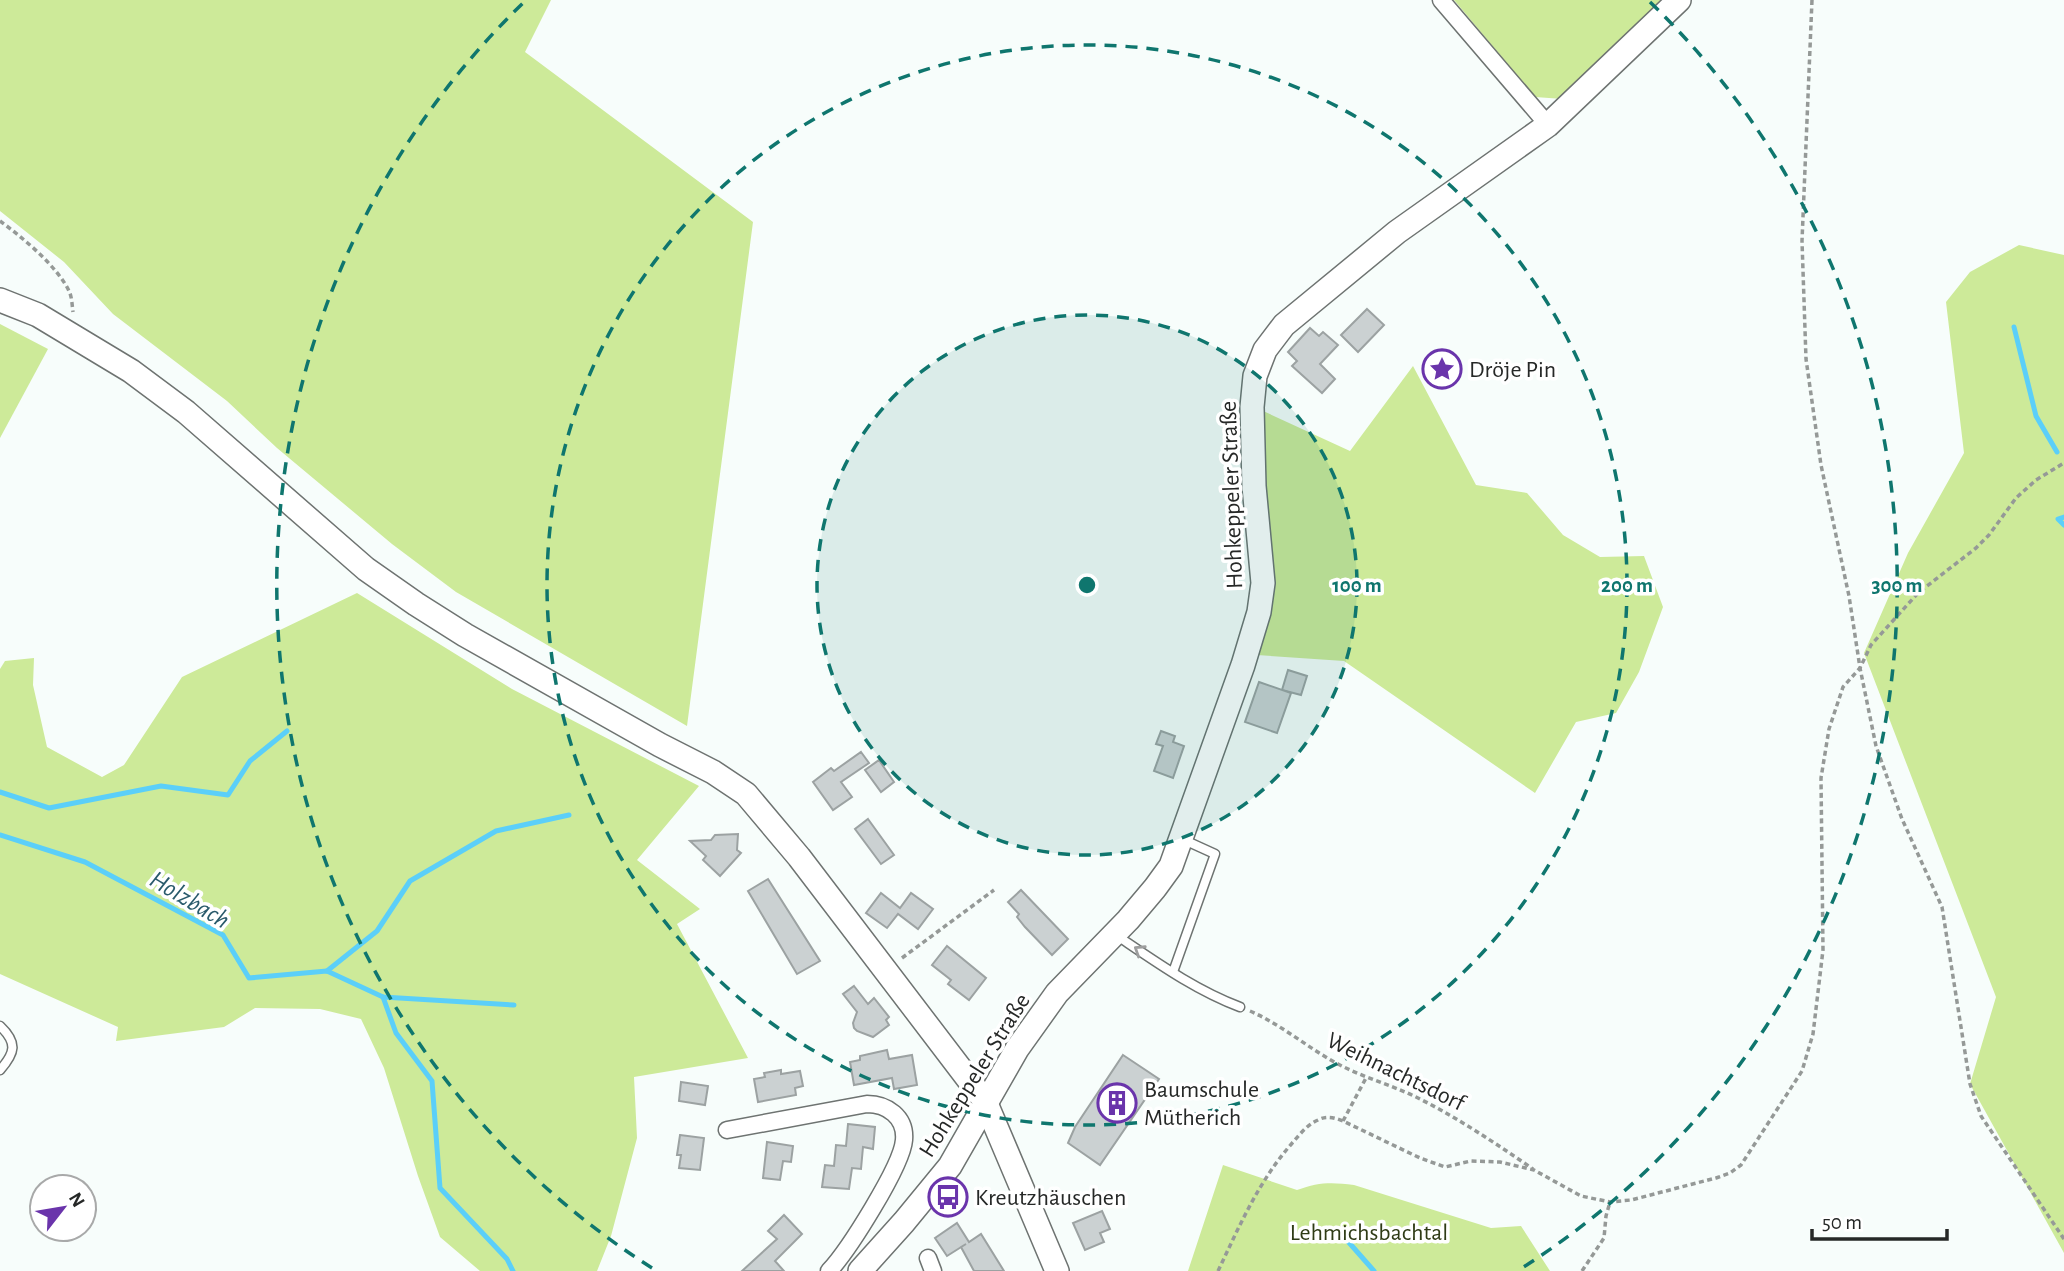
<svg xmlns="http://www.w3.org/2000/svg" width="2064" height="1271" viewBox="0 0 2064 1271" font-family="'Alegreya Sans',sans-serif">
  <style>
    .green { fill: #cdea99 }
    .lines { fill: none; stroke-linecap: round; stroke-linejoin: round }
    .stream { stroke: #5bcff9; stroke-width: 5 }
    .building { fill: #cbd1d2; stroke: #9ca2a2; stroke-width: 2 }
    .lane-casing { stroke: #6e7371; stroke-width: 11 }
    .street-casing { stroke: #6e7371; stroke-width: 19 }
    .secondary-casing { stroke: #6e7371; stroke-width: 26 }
    .path { stroke: #959997; stroke-width: 3.5; stroke-dasharray: 5 3.5; stroke-linecap: butt }
    .lane { stroke: #fff; stroke-width: 8 }
    .street { stroke: #fff; stroke-width: 16 }
    .secondary { stroke: #fff; stroke-width: 23 }
    .oneway { stroke: #9d9e9e }
    .ring { fill: none; stroke: #0f766e; stroke-width: 3.5; stroke-dasharray: 12 9 }
    .labels { text-anchor: middle; stroke-width: 7; stroke-linejoin: round; paint-order: stroke }
    .poi-label { font-size: 24px; fill: #262827; stroke: #fff; text-anchor: start }
    .street-label { font-size: 24px; fill: #262827; stroke: #fff }
    .park-label { font-size: 24px; fill: #2f3b16; stroke: #fff }
    .water-label { font-size: 26px; font-style: italic; fill: #295a6b; stroke: #fff }
    .centre { fill: #0f766e; stroke: #fff; stroke-width: 3.5 }
    .ring-label { font-size: 21px; text-anchor: middle; font-weight: bold; fill: #0f766e; stroke: #fff; stroke-width: 7; stroke-linejoin: round; paint-order: stroke }
  </style>
  <rect width="100%" height="100%" fill="#f7fdfb"/>
  <g class="green">
    <polygon points="0,0 551,0 525,52 753,222 687,726 456,592 392,544 277,448 227,401 113,314 64,262 0,211"/>
    <polygon points="1454,0 1663,0 1563,99 1535,97"/>
    <polygon points="2019,245 2064,255 2064,1253 1970,1084 1996,997 1864,653 1908,553 1964,453 1946,302 1970,272"/>
    <polygon points="0,324 48,349 0,438"/>
    <polygon points="1413,366 1476,485 1527,493 1563,535 1600,557 1644,556 1663,607 1639,672 1616,713 1576,722 1535,793 1344,661 1257,655 1261,410 1350,451"/>
    <polygon points="357,593 512,689 699,786 637,860 700,909 677,924 748,1058 634,1077 637,1138 611,1236 597,1271 480,1271 440,1237 418,1176 384,1068 361,1019 320,1009 255,1008 224,1027 116,1041 118,1027 0,974 0,669 5,661 34,658 33,685 47,747 102,777 124,765 182,677"/>
    <path d="M1223 1165 1297 1190C1318 1182 1332 1182 1354 1185L1491 1228 1521 1226 1550 1271H1188Z"/>
  </g>
  <g class="lines">
    <g class="stream">
      <polyline points="2014,327 2036,416 2057,452"/>
      <polyline points="2064,517 2058,519 2064,525"/>
      <polyline points="0,792 49,808 161,786 228,795 250,761 287,731"/>
      <polyline points="0,835 85,862 223,935 249,978 327,971 383,997 514,1005"/>
      <polyline points="327,971 377,931 410,881 496,831 569,815"/>
      <polyline points="383,997 396,1033 432,1081 440,1188 507,1259 513,1271"/>
      <polyline points="1345,1238 1374,1271"/>
    </g>
  </g>
  <g class="building">
    <polygon points="1367,309 1384,325 1358,352 1341,335"/>
    <polygon points="1310,328 1319,336 1323,332 1338,345 1320,364 1335,379 1322,393 1292,366 1297,361 1288,352"/>
    <polygon points="1288,670 1307,676 1301,695 1282,690"/>
    <polygon points="1259,682 1291,693 1277,733 1245,722"/>
    <polygon points="1161,731 1175,736 1173,742 1184,746 1173,778 1154,771 1163,746 1156,744"/>
    <polygon points="861,752 869,763 841,782 852,797 833,810 813,782 831,768 834,771"/>
    <polygon points="879,760 894,782 881,792 865,770"/>
    <polygon points="868,819 894,855 881,864 855,829"/>
    <polygon points="738,834 737,850 741,853 720,876 703,860 706,856 690,841 711,840 715,835"/>
    <polygon points="768,879 820,961 797,974 748,891"/>
    <polygon points="1021,890 1068,939 1052,955 1025,927 1017,917 1019,914 1008,902"/>
    <polygon points="881,893 900,908 911,893 933,909 918,929 898,914 887,928 866,913"/>
    <polygon points="947,946 986,978 969,1000 948,984 951,980 932,965"/>
    <polygon points="854,986 868,1004 874,998 889,1017 886,1020 889,1025 873,1037 857,1031 854,1028 853,1023 857,1012 843,994"/>
    <polygon points="887,1050 889,1059 912,1055 917,1085 894,1089 892,1078 854,1085 850,1062 860,1060 860,1056"/>
    <polygon points="1123,1055 1159,1079 1100,1165 1068,1143 1075,1127"/>
    <polygon points="781,1070 781,1074 800,1071 803,1086 795,1088 796,1095 758,1102 754,1079 765,1077 764,1073"/>
    <polygon points="681,1082 708,1086 705,1105 679,1101"/>
    <polygon points="848,1124 875,1127 873,1149 863,1147 861,1169 852,1168 849,1189 822,1187 825,1165 834,1166 836,1145 846,1146"/>
    <polygon points="680,1135 704,1138 700,1170 679,1168 681,1155 677,1155"/>
    <polygon points="767,1142 793,1146 791,1162 783,1161 780,1180 763,1178"/>
    <polygon points="1102,1211 1110,1229 1100,1233 1104,1242 1085,1250 1073,1223"/>
    <polygon points="784,1215 802,1234 775,1261 784,1271 742,1271 777,1239 768,1231"/>
    <polygon points="957,1223 969,1242 981,1234 1004,1271 974,1271 961,1247 966,1244 947,1256 935,1238"/>
  </g>
  <g class="lines">
    <g class="lane-casing">
      <g id="lane">
        <path d="M1116 935C1156 962 1195 990 1240 1007"/>
        <polyline points="1173,972 1215,854 1182,839"/>
        <path d="M0 1026C18 1043 15 1053 0 1070"/>
      </g>
    </g>
    <g class="street-casing">
      <g id="street">
        <polyline points="1441,0 1548,125"/>
        <path d="M727 1130 867 1104C887 1104 906 1117 904 1140 902 1166 848 1251 829 1271"/>
        <polyline points="928,1258 933,1271"/>
      </g>
    </g>
    <g class="secondary-casing">
      <g id="secondary">
        <polyline points="0,300 38,315 131,371 186,412 366,569 416,604 465,635 660,745 713,772 746,794 799,857 985,1101 1057,1271"/>
        <polyline points="860,1271 904,1222 950,1166 1017,1049 1057,993 1128,920 1155,888 1171,866 1243,665 1259,612 1263,583 1254,486 1252,407 1255,376 1265,350 1284,325 1397,232 1548,125 1679,0"/>
      </g>
    </g>
    <g class="path">
      <polyline points="1812,0 1802,241 1806,359 1821,465 1849,596 1860,668 1876,746 1902,819 1942,907 1970,1084 1981,1116 2064,1239"/>
      <path d="M0 221C22 237 57 266 69 291 72 297 72 305 73 312"/>
      <polyline points="902,958 994,890"/>
      <path d="M1250 1011C1282 1025 1308 1048 1338 1064 1364 1078 1392 1085 1418 1098 1458 1118 1495 1143 1533 1169"/>
      <polyline points="1343,1121 1366,1078"/>
      <polyline points="918,1150 928,1151 934,1154"/>
      <path d="M1218 1271C1240 1225 1259 1180 1294 1141 1301 1133 1308 1124 1318 1120 1327 1115 1335 1118 1343 1121L1420 1158 1445 1167 1471 1161 1500 1162 1534 1170 1581 1196 1610 1202 1631 1200 1716 1178 1730 1173 1741 1165 1802 1071 1813 1034 1823 950 1821 778 1829 729 1843 687 1860 668 1871 645 1918 593 1976 548 1989 535 2016 498 2036 480 2064 463"/>
      <polyline points="1582,1271 1604,1238 1606,1216 1610,1202"/>
    </g>
    <use href="#lane" class="lane"/>
    <use href="#street" class="street"/>
    <use href="#secondary" class="secondary"/>
  </g>
  <defs><path id="oneway-chevron" d="M-2-3.5L2.5 0L-2 3.5" fill="none" stroke-width="1.6" stroke-linecap="round" stroke-linejoin="round" transform="scale(1.75)"/></defs>
  <use class="oneway" href="#oneway-chevron" transform="translate(1139 950) rotate(-147)"/>
  <circle cx="1087" cy="585" r="270" fill="#0f766e" fill-opacity=".12"/>
  <g class="ring">
    <circle cx="1087" cy="585" r="270"/>
    <circle cx="1087" cy="585" r="540"/>
    <path d="M652 1268A810 810 0 0 1 524 2M1650 2A810 810 0 0 1 1522 1268"/>
  </g>
  <defs>
    <g id="sight-ring" transform="scale(2.0125)"><circle r="9.5" fill="#fff" stroke="#6a34ab" stroke-width="1.5"/><path d="M0-6L1.8-2.2L6-1.7L2.9 1.2L3.7 5.4L0 3.3L-3.7 5.4L-2.9 1.2L-6-1.7L-1.8-2.2Z" fill="#6a34ab"/></g>
    <g id="building-ring" transform="scale(2.0125)"><circle r="9.5" fill="#fff" stroke="#6a34ab" stroke-width="1.5"/><path d="M-4-6H4V6H1V3H-1V6H-4ZM-2.5-4.3h1.7v1.8h-1.7ZM.8-4.3h1.7v1.8H.8ZM-2.5-1h1.7V.8h-1.7ZM.8-1h1.7V.8H.8Z" fill="#6a34ab"/></g>
    <g id="bus-ring" transform="scale(2.0125)"><circle r="9.5" fill="#fff" stroke="#6a34ab" stroke-width="1.5"/><path d="M-5-6H5V4H4V6H2V4H-2V6H-4V4H-5ZM-3.5-4V0h7V-4ZM-3.5 1.2v1.5H-2V1.2ZM2 1.2v1.5H3.5V1.2Z" fill="#6a34ab"/></g>
  </defs>
  <g fill-rule="evenodd">
    <use href="#sight-ring" x="1442" y="369"/>
    <use href="#building-ring" x="1117" y="1103"/>
    <use href="#bus-ring" x="948" y="1197"/>
  </g>
  <g class="labels">
    <g class="poi-label">
      <text x="1469" y="377">Dröje Pin</text>
      <text x="1144" y="1097">Baumschule<tspan x="1144" dy="28">Mütherich</tspan></text>
      <text x="975" y="1205">Kreutzhäuschen</text>
    </g>
    <g class="street-label">
      <text transform="translate(1231 495) rotate(-92)" y="8">Hohkeppeler Straße</text>
      <text transform="translate(1396 1071) rotate(26)" y="8">Weihnachtsdorf</text>
      <text transform="translate(974 1075) rotate(-58)" y="8">Hohkeppeler Straße</text>
    </g>
    <g class="park-label">
      <text x="1369" y="1240">Lehmichsbachtal</text>
    </g>
    <g class="water-label">
      <text transform="translate(190 899) rotate(31)" y="9">Holzbach</text>
    </g>
  </g>
  <circle cx="1087" cy="585" r="10" class="centre"/>
  <g class="ring-label">
    <text x="1357" y="592">100 m</text>
    <text x="1627" y="592">200 m</text>
    <text x="1897" y="592">300 m</text>
  </g>
  <g transform="translate(63 1208) rotate(59)"><circle r="33" fill="#ffffff" stroke="#a8a9a9" stroke-width="2"/>
  <path d="M0-5L12 26L0 18L-12 26Z" fill="#6a34ab"/>
  <text y="-10" font-size="19" font-weight="bold" text-anchor="middle" fill="#262827">N</text>
  </g>
  <path d="M1812 1229v10h135v-10" fill="none" stroke="#262827" stroke-width="3.5"/>
  <text x="1822" y="1229" font-size="21" fill="#262827" stroke="#ffffff" stroke-width="5" paint-order="stroke">50 m</text>
</svg>
